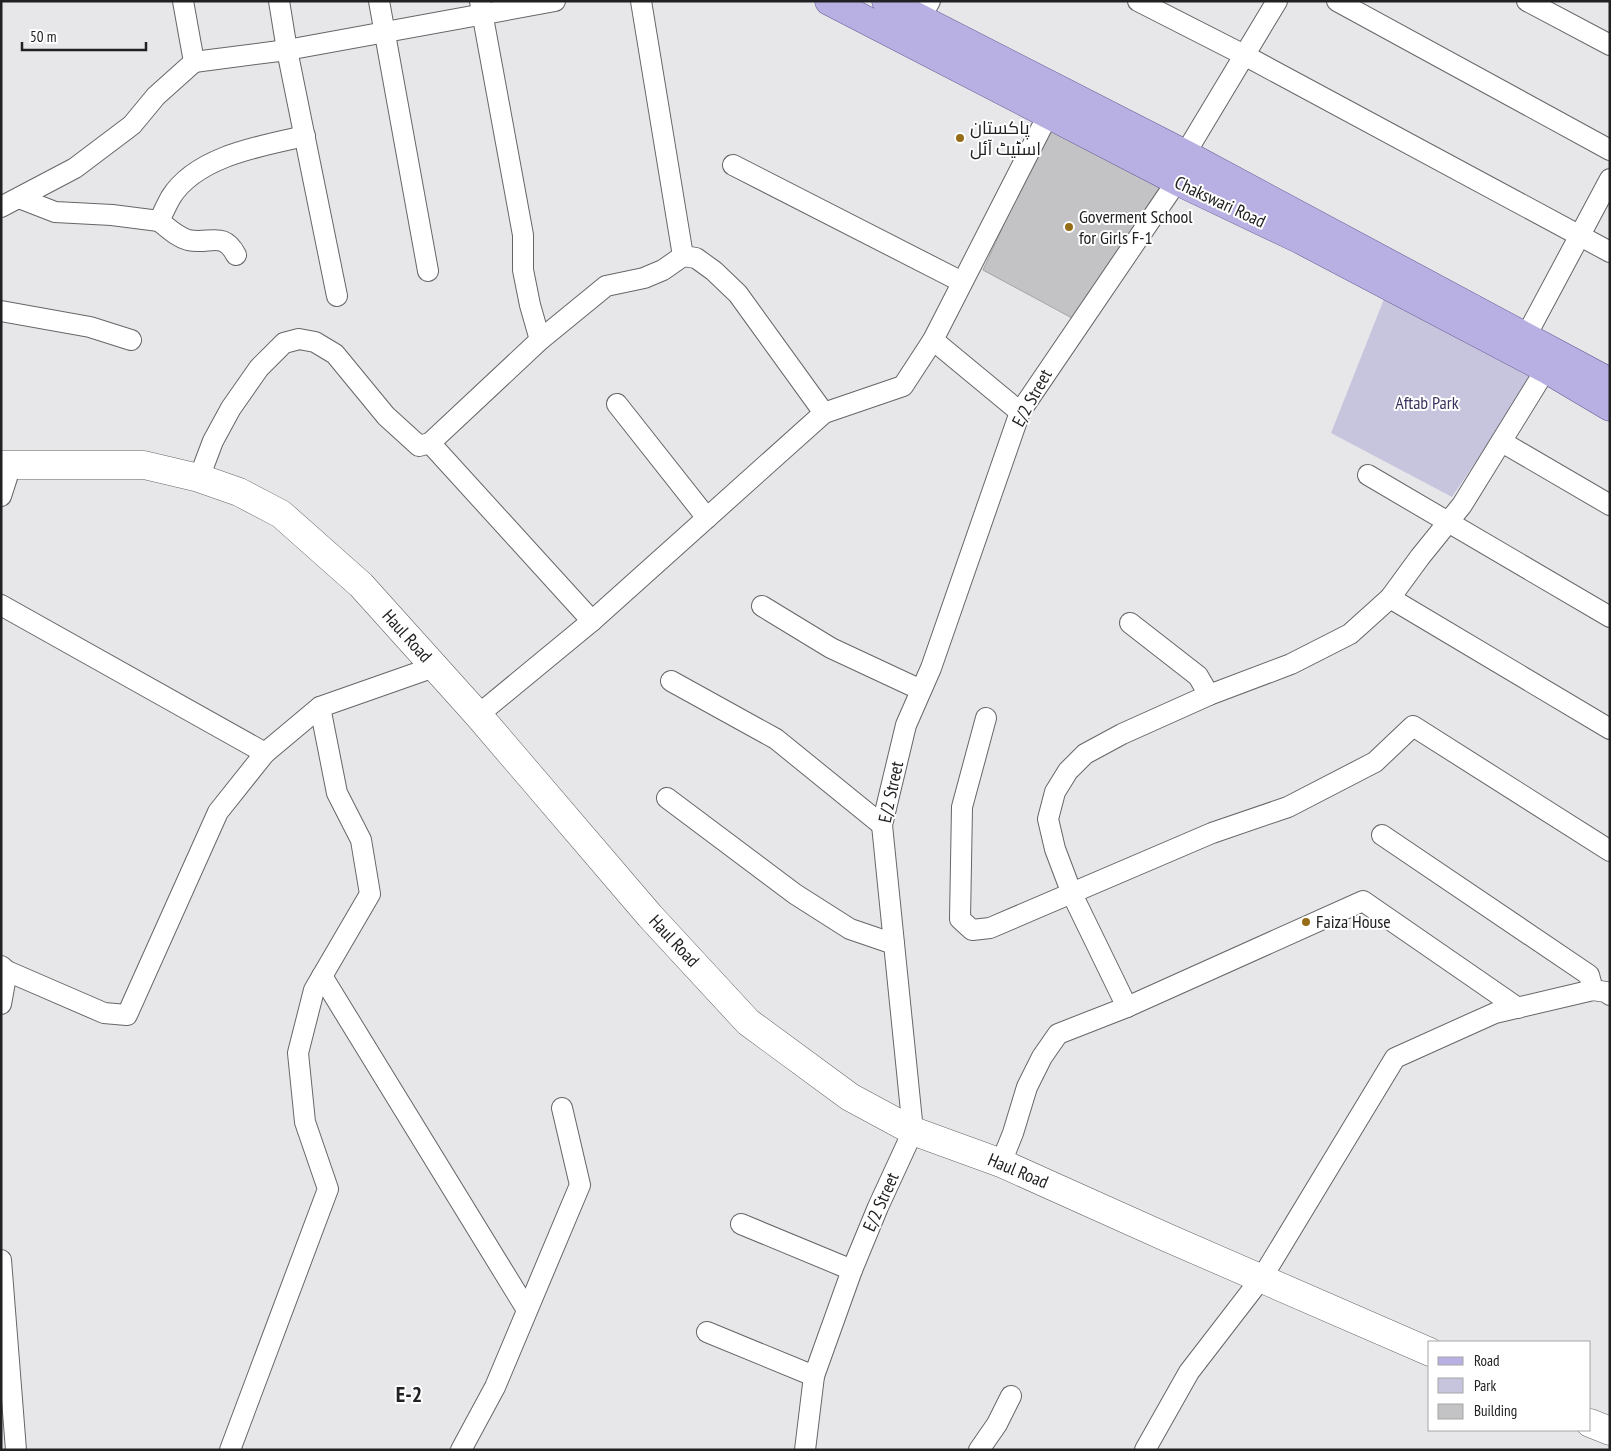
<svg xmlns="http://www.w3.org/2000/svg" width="1611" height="1451" viewBox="0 0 1611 1451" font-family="'PT Sans Narrow',Cairo,sans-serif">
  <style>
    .green { fill: #c7c5de }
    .building { fill: #c3c3c5; stroke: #a4a3a6 }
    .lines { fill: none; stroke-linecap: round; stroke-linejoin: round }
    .minor-casing { stroke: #666669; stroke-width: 22 }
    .secondary-casing { stroke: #666669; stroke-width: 29 }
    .primary-casing { stroke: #655a92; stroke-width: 29 }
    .minor { stroke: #fff; stroke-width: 20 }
    .secondary { stroke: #fff; stroke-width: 28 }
    .primary { stroke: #b8afe2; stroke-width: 28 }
    .poi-dot { fill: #956d17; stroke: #fff; stroke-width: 2 }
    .labels { text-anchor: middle; stroke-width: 4; stroke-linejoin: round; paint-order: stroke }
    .poi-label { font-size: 18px; fill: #212022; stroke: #fff; text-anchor: start }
    .street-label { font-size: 18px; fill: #212022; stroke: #fff }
    .park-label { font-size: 18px; fill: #3d355f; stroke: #fff }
    .district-label { font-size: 22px; font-weight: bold; fill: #212022; stroke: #fff }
  </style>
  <rect width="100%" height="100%" fill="#e7e7ea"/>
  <polygon class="green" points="1384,299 1533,377 1452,497 1331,433"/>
  <polygon class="building" points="1050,124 1164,184 1072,318 983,270"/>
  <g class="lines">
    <g class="minor-casing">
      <g id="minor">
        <polyline points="279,1 287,50 337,296"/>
        <polyline points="379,1 428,271"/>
        <polyline points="480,1 523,235 523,270 530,305 540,340"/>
        <polyline points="641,1 683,256"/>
        <polyline points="1138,1 1244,55 1610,252"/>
        <polyline points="1337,1 1610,150"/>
        <polyline points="1527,1 1610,45"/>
        <polyline points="920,19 930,1"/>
        <polyline points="194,62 287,50 555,1"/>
        <polyline points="1185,154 1277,1"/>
        <polyline points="733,165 962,282"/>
        <path d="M19 198 55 212 112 215 159 221C163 213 167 204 171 197 197 156 261 146 305 136"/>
        <polyline points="1,207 75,168 132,125 156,96 194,62 183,1"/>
        <path d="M159 221C168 228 177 237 188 240 210 245 223 230 236 255"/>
        <polyline points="1,311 90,327 131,340"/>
        <polyline points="1526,336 1610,179"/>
        <polyline points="933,340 1020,412"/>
        <polyline points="617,404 707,518"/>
        <polyline points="1502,442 1610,505"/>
        <polyline points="430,443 540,340 606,286 644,278 663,270 683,256 696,258 714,271 738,294 824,413"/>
        <polyline points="1368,475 1610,617"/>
        <polyline points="199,478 213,441 231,408 259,368 284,343 299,339 315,342 335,354 386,416 419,446 430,443 592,621"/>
        <polyline points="1,496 11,465"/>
        <polyline points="1390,598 1610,729"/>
        <polyline points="1,605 265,753"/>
        <polyline points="762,606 831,648 921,690"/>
        <polyline points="1130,623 1198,676 1209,695"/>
        <polyline points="671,681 776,739 882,825"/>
        <polyline points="478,715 592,621 824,413 903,386 933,340 1048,115"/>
        <polyline points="986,718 962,807 960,919 972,930 990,928 1212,833 1288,807 1375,762 1413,726 1610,851"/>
        <polyline points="667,798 795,894 850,929 894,944"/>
        <polyline points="1382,835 1589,975 1593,990"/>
        <polyline points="1,966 7,971 104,1013 127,1015 218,812 265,753 320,707 434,667"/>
        <polyline points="322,976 527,1310"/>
        <polyline points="1,1004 7,971"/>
        <polyline points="1127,1007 1072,894 1055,849 1048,819 1055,792 1068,771 1085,754 1122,734 1209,695 1291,664 1350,634 1390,598 1420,557 1462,505 1546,369"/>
        <polyline points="1001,1163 1013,1133 1027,1087 1042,1057 1058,1034 1127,1007 1363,901 1518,1008"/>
        <polyline points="741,1224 852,1270"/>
        <polyline points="1,1260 16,1450"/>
        <polyline points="707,1332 814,1376"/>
        <polyline points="230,1450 328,1189 305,1122 298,1053 314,990 370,894 361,840 337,793 320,707"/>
        <polyline points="461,1450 495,1387 580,1185 562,1108"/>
        <polyline points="805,1450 814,1376 852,1270 878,1207 913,1131 882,825 906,725 931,668 1020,412 1177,181"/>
        <polyline points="979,1450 997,1424 1011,1396"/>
        <polyline points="1145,1450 1189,1372 1263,1276 1395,1058 1495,1013 1593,990 1606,992 1610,995"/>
      </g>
    </g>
    <g class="secondary-casing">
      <g id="secondary">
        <polyline points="1,465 144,465 199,478 239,492 281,514 361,585 478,715 650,916 748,1022 850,1097 913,1131 1001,1163 1168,1238 1430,1352"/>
        <polyline points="1590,1423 1610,1431"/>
      </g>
    </g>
    <g class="primary-casing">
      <g id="primary">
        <polyline points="829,1 1177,181 1299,239 1546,369 1610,407"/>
        <polyline points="886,1 1185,154 1610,382"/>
      </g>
    </g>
    <use href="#minor" class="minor"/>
    <use href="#secondary" class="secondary"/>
    <use href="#primary" class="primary"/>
  </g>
  <g class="poi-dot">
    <circle cx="960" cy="138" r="5"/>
    <circle cx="1069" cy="227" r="5"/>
    <circle cx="1306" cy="922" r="5"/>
  </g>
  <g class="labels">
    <g class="poi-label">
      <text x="970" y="134">پاکستان<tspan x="970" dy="21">اسٹیٹ آئل</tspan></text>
      <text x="1079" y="223">Goverment School<tspan x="1079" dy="21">for Girls F-1</tspan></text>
      <text x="1316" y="928">Faiza House</text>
    </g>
    <g class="street-label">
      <text transform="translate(1220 202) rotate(25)" y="6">Chakswari Road</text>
      <text transform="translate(1032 398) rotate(-61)" y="6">E/2 Street</text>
      <text transform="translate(407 636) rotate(48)" y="6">Haul Road</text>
      <text transform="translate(891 792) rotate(-78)" y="6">E/2 Street</text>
      <text transform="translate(674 941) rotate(47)" y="6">Haul Road</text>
      <text transform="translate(1018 1171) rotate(23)" y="6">Haul Road</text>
      <text transform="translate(881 1202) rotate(-66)" y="6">E/2 Street</text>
    </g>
    <g class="park-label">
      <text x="1427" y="409">Aftab Park</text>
    </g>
    <g class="district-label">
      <text x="409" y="1402">E-2</text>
    </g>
  </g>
  <rect width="1611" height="1451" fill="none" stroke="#212022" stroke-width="5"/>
  <rect x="1428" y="1341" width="162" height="90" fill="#ffffff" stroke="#a6a6a7"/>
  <rect x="1438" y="1357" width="25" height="8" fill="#b8afe2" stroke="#a6a6a7"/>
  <text x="1474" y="1366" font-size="15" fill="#212022">Road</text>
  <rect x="1438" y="1378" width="25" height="15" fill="#c7c5de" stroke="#a6a6a7"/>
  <text x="1474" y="1391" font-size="15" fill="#212022">Park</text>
  <rect x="1438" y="1404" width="25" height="15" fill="#c3c3c5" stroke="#a6a6a7"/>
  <text x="1474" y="1416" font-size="15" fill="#212022">Building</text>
  <path d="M22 42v8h124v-8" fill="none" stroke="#212022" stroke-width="2.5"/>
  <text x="30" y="42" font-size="15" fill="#212022" stroke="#ffffff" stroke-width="4" paint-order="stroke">50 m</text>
</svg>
